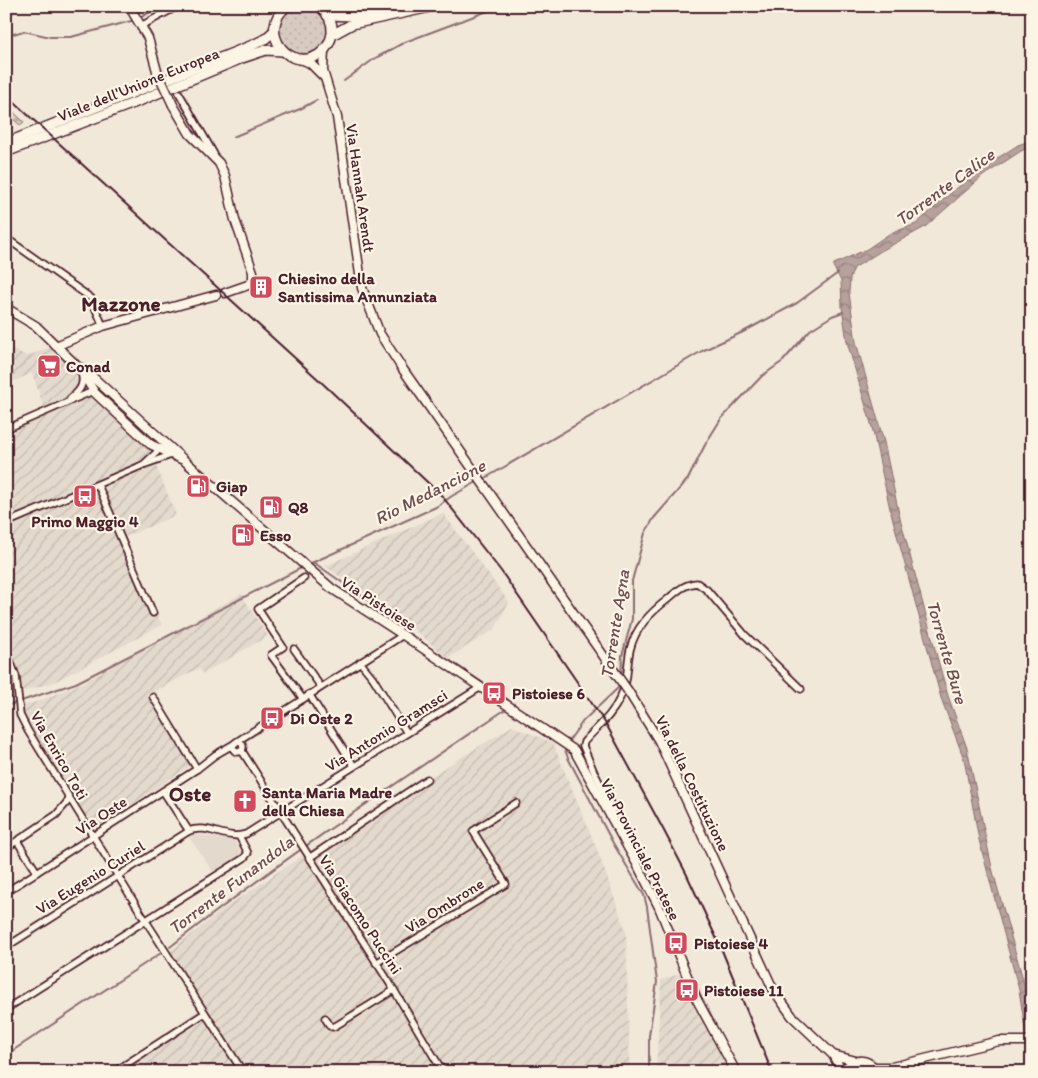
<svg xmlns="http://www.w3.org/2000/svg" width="1038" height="1078" viewBox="0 0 1038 1078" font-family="Itim,sans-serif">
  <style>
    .built { fill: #e4d9cd }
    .industrial { fill: url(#industrial-furrows) }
    .grass { fill: url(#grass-dots); stroke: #917476 }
    .forest { fill: url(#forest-firs); stroke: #917476 }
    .water { fill: url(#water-waves); stroke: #8b6d6f }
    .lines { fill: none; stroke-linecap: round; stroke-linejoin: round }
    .stream { stroke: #8b6d6f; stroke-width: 2 }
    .street-casing { stroke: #4a1f2b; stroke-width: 9 }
    .secondary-casing { stroke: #4a1f2b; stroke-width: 11 }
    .primary-casing { stroke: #4a1f2b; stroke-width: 12 }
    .street { stroke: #fcf5e5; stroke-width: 5.5 }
    .secondary { stroke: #fcf5e5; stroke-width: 8 }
    .primary { stroke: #fcf5e5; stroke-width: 9 }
    .rail { stroke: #4a1f2b; stroke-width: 2 }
    .secondary-bridge-casing { stroke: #4a1f2b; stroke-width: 11; stroke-linecap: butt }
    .secondary-bridge { stroke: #fcf5e5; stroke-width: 8 }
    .labels { text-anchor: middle; stroke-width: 4.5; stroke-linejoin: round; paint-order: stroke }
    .street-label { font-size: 16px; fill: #4a1f2b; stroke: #fcf5e5 }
    .poi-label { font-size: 16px; font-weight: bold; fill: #4a1f2b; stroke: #fcf5e5; text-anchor: start }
    .water-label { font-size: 18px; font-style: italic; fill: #704c53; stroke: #fcf5e5 }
    .district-label { font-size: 21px; font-weight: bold; fill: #4a1f2b; stroke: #fcf5e5 }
  </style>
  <defs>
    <pattern id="industrial-furrows" width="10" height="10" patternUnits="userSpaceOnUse" patternTransform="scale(1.25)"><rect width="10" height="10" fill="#e4d9cd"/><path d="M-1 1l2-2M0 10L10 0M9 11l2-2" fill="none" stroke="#c5bab0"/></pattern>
    <pattern id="grass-dots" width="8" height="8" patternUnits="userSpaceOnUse" patternTransform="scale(1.25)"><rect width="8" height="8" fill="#d8cac0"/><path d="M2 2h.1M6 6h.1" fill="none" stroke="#bbada5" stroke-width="1.8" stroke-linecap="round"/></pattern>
    <pattern id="forest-firs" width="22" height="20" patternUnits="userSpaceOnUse" patternTransform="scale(1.25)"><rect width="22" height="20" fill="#d8cac0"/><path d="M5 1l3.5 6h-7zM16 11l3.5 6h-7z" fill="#bbada5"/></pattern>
    <pattern id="water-waves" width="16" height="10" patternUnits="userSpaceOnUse" patternTransform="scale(1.25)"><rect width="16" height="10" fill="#b6a19c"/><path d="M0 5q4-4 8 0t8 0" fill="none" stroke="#96837f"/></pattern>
  </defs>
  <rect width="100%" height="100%" fill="#f1e8da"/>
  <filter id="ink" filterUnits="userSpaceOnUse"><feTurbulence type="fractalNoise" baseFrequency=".02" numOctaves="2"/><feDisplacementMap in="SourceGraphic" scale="10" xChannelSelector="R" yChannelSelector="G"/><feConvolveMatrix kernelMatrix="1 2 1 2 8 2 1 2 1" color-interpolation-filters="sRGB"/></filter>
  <g filter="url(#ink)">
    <polygon class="built" points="193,834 234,840 242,854 213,872 189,837"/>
    <g class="industrial">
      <polygon points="51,347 75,373 79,386 93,396 149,448 176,515 120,539 162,625 52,683 6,696 6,429 45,411 32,373 6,385 6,352 14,350 27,356"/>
      <polygon points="443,513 509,602 495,629 448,658 406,623 325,566"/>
      <polygon points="241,594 268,636 203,674 199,668 155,691 197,761 92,831 24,721 21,711 24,705 39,701 82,683"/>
      <polygon points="512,726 553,743 598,852 626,931 630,1072 107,1072 133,1056 198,1010 202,1003 169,952 226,907 300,857"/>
      <polygon points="691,971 730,1054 743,1072 656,1072 661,980 682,973"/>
    </g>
    <g class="grass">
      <circle cx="303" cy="30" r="24"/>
      <polygon points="136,1062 141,1072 120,1072"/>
    </g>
    <polygon class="forest" points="6,105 24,122 20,125 6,113"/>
    <polygon class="water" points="1032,140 1032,146 1021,151 983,176 925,227 881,251 854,268 850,278 849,293 856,342 884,442 899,514 936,653 948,696 967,748 992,868 1022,976 1032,1017 1032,1057 1026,1035 1019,990 979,840 964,759 941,698 890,509 872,427 847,342 842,307 841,281 833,266 834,264 867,249 889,234 916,224 952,192 982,168 1018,145"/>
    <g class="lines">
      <g class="stream">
        <polyline points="139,18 162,6"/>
        <polyline points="6,36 24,31 50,37 71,37 135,20"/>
        <polyline points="344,81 374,59 405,42 501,6"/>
        <polyline points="233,137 300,109 317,100"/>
        <polyline points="482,480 702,351 743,332 797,303 838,273"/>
        <polyline points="313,562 402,624 405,628"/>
        <polyline points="307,565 436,507 452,496 477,482"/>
        <polyline points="449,660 511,702 512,704"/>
        <polyline points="621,678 622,656 632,619 632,581 645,533 654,518 688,479 706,443 721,419 762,376 783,361 810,330 832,316 843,312"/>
        <polyline points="6,706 76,683 303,567"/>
        <polyline points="568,742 583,721 618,688 619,685"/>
        <polyline points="566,747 565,750 568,758 613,843 644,895 647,907 657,982 649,1036 649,1072"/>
        <path d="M170 947C278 862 392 786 506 709"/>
        <polyline points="6,1055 161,953"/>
      </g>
      <g class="street-casing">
        <g id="street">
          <polyline points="141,26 178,6"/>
          <polyline points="179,93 214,154"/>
          <polyline points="6,238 91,298 103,326"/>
          <path d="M70 399C78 392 84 387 82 376"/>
          <polyline points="6,429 93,391"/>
          <polyline points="145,463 157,452 157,447"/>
          <polyline points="98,485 153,613"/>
          <polyline points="6,523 143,465 171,455"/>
          <polyline points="294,649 321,687"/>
          <polyline points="6,650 16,676 20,715 28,731 144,918 243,1072"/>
          <polyline points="360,662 373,678 407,733"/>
          <polyline points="309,694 354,766"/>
          <polyline points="153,697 197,769"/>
          <polyline points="303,699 271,655 283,647 258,609 304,578"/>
          <circle cx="238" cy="747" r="5"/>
          <polyline points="236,742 403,635"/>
          <polyline points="242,751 394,990 443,1072"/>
          <polyline points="163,791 189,831"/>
          <path d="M610 816 613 809 594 772 583 746 584 742C596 728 612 716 620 698 629 680 626 669 630 650 635 628 650 613 668 599 677 591 684 584 697 583L707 590 745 635 801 689"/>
          <polyline points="6,848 17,841"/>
          <polyline points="309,858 427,779"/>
          <polyline points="37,872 17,841 56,815 69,800"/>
          <polyline points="6,892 197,769 215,755 234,744"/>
          <path d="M6 947 189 831C207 823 227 841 246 834L481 687"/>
          <polyline points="376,963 506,884 473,831 516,803"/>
          <polyline points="6,1009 244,858 248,853 239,836"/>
          <polyline points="325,1018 330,1026 333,1027 337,1025 394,990"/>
          <polyline points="114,1072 205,1013"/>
        </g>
      </g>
      <g class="secondary-casing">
        <g id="secondary">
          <polyline points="129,6 148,38 157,71"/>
          <polyline points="324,50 323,71 337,117 362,288 380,334 402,368 605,658"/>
          <polyline points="301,59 310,63 323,76"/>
          <polyline points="173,105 190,134 219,163 225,176 235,220 253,272 253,279 248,285 225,293"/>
          <polyline points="6,308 36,326 78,367 85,370 186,462 331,588 403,635 574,750 636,862 659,907 696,998 736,1072"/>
          <polyline points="56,346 103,326 216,295"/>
          <polyline points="81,371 95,393 150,444 181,459"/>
          <polyline points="628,691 659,741 773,989 792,1016 833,1055 842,1072"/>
          <polyline points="833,1055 856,1061"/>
          <polyline points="874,1067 892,1067 999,1041 1032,1041"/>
          <path d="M844 1072C851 1058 867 1057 876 1070"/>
        </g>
      </g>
      <g class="primary-casing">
        <g id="primary">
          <path d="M287 6C255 31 291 76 321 53 327 48 331 41 332 33 333 22 328 13 319 6"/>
          <polyline points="327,15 351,16 402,6"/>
          <polyline points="332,35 352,24 435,6"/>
          <polyline points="6,143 253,45 265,39 274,31"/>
          <polyline points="6,152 139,101 242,58 266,50 283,51"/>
        </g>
      </g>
      <use href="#street" class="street"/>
      <use href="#secondary" class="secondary"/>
      <use href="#primary" class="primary"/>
      <polyline class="rail" points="6,95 319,380 442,496 501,571 606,724 663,829 686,873 721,948 772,1072"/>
      <g class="secondary-bridge-casing">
        <g id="secondary-bridge">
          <polyline points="157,71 173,105"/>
          <polyline points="605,658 628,691"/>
        </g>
      </g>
      <use href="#secondary-bridge" class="secondary-bridge"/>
    </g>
  </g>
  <defs>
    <g id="building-square" transform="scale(1.25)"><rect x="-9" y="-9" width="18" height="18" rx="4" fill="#d1495b" stroke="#fcf5e5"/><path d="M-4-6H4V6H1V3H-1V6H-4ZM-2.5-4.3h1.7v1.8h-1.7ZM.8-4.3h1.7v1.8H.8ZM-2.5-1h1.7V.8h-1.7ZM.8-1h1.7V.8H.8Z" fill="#fff"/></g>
    <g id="supermarket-square" transform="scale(1.25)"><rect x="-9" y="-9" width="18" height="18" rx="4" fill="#d1495b" stroke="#fcf5e5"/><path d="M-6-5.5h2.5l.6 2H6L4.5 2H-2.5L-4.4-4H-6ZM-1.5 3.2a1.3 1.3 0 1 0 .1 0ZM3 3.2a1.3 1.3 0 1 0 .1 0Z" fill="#fff"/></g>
    <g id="fuel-square" transform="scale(1.25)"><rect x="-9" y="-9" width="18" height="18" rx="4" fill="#d1495b" stroke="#fcf5e5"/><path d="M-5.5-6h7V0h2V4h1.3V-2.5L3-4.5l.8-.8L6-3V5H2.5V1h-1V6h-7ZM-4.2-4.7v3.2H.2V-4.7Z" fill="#fff"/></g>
    <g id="bus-square" transform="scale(1.25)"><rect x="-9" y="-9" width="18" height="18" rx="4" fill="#d1495b" stroke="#fcf5e5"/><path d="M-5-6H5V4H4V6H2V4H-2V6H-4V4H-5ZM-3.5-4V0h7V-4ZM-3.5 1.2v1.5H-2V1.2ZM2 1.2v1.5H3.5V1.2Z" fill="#fff"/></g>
    <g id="church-square" transform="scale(1.25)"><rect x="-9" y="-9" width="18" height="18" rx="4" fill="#d1495b" stroke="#fcf5e5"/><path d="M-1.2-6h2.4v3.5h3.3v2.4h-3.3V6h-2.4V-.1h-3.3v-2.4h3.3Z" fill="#fff"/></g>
  </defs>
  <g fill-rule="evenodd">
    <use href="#building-square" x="261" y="287"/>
    <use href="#supermarket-square" x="49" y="366"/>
    <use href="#fuel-square" x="198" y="486"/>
    <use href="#bus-square" x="85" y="496"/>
    <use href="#fuel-square" x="271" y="507"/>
    <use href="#fuel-square" x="243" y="535"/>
    <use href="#bus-square" x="494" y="693"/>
    <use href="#bus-square" x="272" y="718"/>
    <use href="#church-square" x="245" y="801"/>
    <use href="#bus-square" x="676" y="943"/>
    <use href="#bus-square" x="687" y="990"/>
  </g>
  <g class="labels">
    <g class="street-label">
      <text transform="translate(138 84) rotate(-22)" y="6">Viale dell'Unione Europea</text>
      <text transform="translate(361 188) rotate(82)" y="6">Via Hannah Arendt</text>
      <text transform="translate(379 603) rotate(33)" y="6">Via Pistoiese</text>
      <text transform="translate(386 730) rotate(-32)" y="6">Via Antonio Gramsci</text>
      <text transform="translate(60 755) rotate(60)" y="6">Via Enrico Toti</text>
      <text transform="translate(693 783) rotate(64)" y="6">Via della Costituzione</text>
      <text transform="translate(101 815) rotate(-33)" y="6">Via Oste</text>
      <text transform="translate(641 849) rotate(63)" y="6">Via Provinciale Pratese</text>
      <text transform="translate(90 877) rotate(-32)" y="6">Via Eugenio Curiel</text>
      <text transform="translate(444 905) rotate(-32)" y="6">Via Ombrone</text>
      <text transform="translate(361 914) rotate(57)" y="6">Via Giacomo Puccini</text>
    </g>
    <g class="poi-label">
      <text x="278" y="284">Chiesino della<tspan x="278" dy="18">Santissima Annunziata</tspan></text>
      <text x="66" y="372">Conad</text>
      <text x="216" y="492">Giap</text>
      <text x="288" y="513">Q8</text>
      <text x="85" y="527" text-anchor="middle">Primo Maggio 4</text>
      <text x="260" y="541">Esso</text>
      <text x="512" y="699">Pistoiese 6</text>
      <text x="290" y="724">Di Oste 2</text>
      <text x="262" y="798">Santa Maria Madre<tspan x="262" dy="18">della Chiesa</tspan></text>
      <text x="694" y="949">Pistoiese 4</text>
      <text x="704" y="996">Pistoiese 11</text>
    </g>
    <g class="water-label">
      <text transform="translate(945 187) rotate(-36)" y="6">Torrente Calice</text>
      <text transform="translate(430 492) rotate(-27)" y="6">Rio Medancione</text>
      <text transform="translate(615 624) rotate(-81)" y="6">Torrente Agna</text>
      <text transform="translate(947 652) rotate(74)" y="6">Torrente Bure</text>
      <text transform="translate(231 885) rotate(-37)" y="6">Torrente Funandola</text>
    </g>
    <g class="district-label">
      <text x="121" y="311">Mazzone</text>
      <text x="190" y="801">Oste</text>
    </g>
  </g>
  <rect width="1038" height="1078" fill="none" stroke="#fcf5e5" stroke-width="25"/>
  <rect x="12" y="12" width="1013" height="1053" fill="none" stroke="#4a1f2b" stroke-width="2" filter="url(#ink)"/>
</svg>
